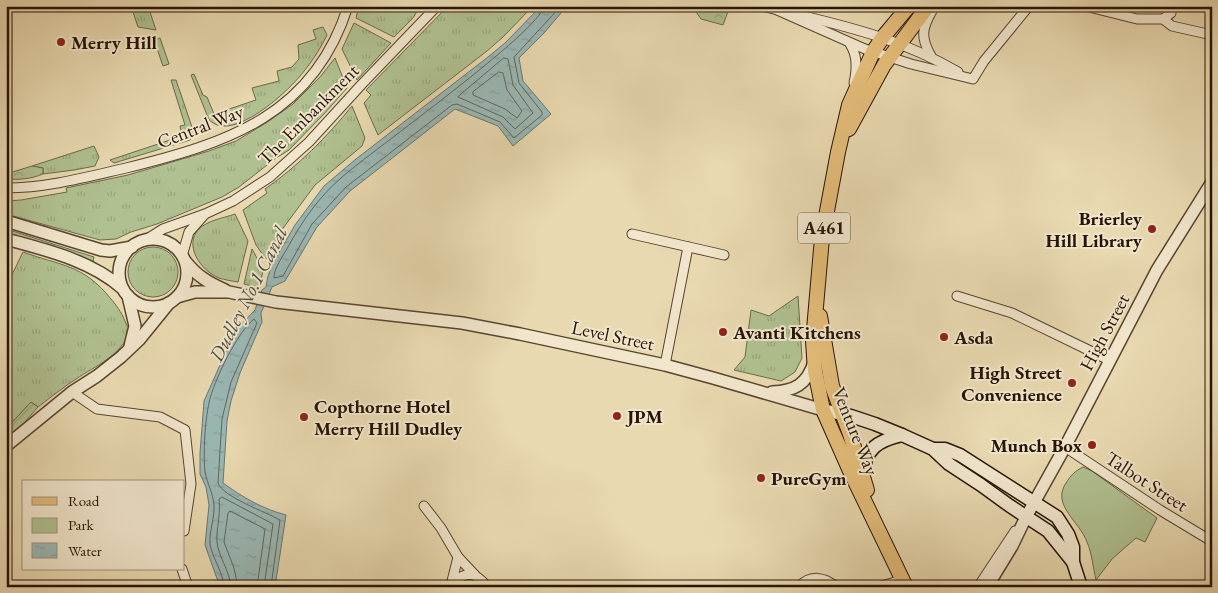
<svg xmlns="http://www.w3.org/2000/svg" width="1218" height="593" viewBox="0 0 1218 593" font-family="'EB Garamond',serif">
  <style>
    .grass { fill: url(#grass-tufts); stroke: #6b6a4a }
    .forest { fill: url(#forest-crowns); stroke: #6b6a4a }
    .park { fill: #b0c090; stroke: #6b6a4a }
    .garden { fill: url(#garden-furrows); stroke: #6b6a4a }
    .water { fill: url(#water-ripples); stroke: #6c766f }
    .lines { fill: none; stroke-linecap: round; stroke-linejoin: round }
    .shore { stroke: #60665d; stroke-width: 1 }
    .minor-casing { stroke: #574530; stroke-width: 11 }
    .tertiary-casing { stroke: #574530; stroke-width: 14 }
    .secondary-casing { stroke: #261405; stroke-width: 15 }
    .primary-casing { stroke: #261405; stroke-width: 16 }
    .minor { stroke: #f1e6cc; stroke-width: 9 }
    .tertiary { stroke: #f1e6cc; stroke-width: 11 }
    .secondary { stroke: #f1e6cc; stroke-width: 12 }
    .primary { stroke: #e4bc78; stroke-width: 14 }
    .poi-dot { fill: #8f2418; stroke: #f1e6cc; stroke-width: 2 }
    .labels { text-anchor: middle; stroke-width: 4; stroke-linejoin: round; paint-order: stroke }
    .shield { fill: #f1e6cc; stroke: #635341; stroke-width: 1 }
    .shield-label { font-size: 18px; font-weight: bold; fill: #261405 }
    .poi-label { font-size: 19px; font-weight: bold; fill: #261405; stroke: #f1e6cc; text-anchor: start }
    .street-label { font-size: 19px; fill: #261405; stroke: #f1e6cc }
    .water-label { font-size: 20px; font-style: italic; fill: #4f4d43; stroke: #f1e6cc }
  </style>
  <defs>
    <pattern id="grass-tufts" width="24" height="20" patternUnits="userSpaceOnUse" patternTransform="scale(1.25)"><rect width="24" height="20" fill="#b0c090"/><path d="M3 7l-1-3M5 7V3M7 7l1-3M15 17l-1-3M17 17v-4M19 17l1-3" fill="none" stroke="#97a47b"/></pattern>
    <pattern id="forest-crowns" width="20" height="18" patternUnits="userSpaceOnUse" patternTransform="scale(1.25)"><rect width="20" height="18" fill="#b0c090"/><path d="M2 6a3 3 0 1 1 6 0M12 15a3 3 0 1 1 6 0" fill="none" stroke="#97a47b"/></pattern>
    <pattern id="garden-furrows" width="10" height="10" patternUnits="userSpaceOnUse" patternTransform="scale(1.25)"><rect width="10" height="10" fill="#b0c090"/><path d="M-1 1l2-2M0 10L10 0M9 11l2-2" fill="none" stroke="#97a47b"/></pattern>
    <pattern id="water-ripples" width="26" height="14" patternUnits="userSpaceOnUse" patternTransform="scale(1.25)"><rect width="26" height="14" fill="#9ab8b5"/><path d="M2 4q2-2 4 0t4 0M15 11q2-2 4 0t4 0" fill="none" stroke="#859d9a"/></pattern>
  </defs>
  <rect width="100%" height="100%" fill="#e9d9b0"/>
  <filter id="stains"><feTurbulence type="fractalNoise" baseFrequency=".004" numOctaves="4"/><feColorMatrix values="0 0 0 0 .2 0 0 0 0 .09 0 0 0 0 .02 0 0 0 .5 -.17"/></filter>
  <radialGradient id="worn" r=".72"><stop offset=".6" stop-color="#630" stop-opacity="0"/><stop offset="1" stop-color="#630" stop-opacity=".3"/></radialGradient>
  <g class="grass">
    <polygon points="131,6 148,6 156,30 138,27"/>
    <polygon points="359,6 420,6 413,18 394,37 356,18"/>
    <polygon points="448,6 533,6 503,37 487,51 378,135 364,103 371,95 366,90"/>
    <polygon points="354,23 391,43 357,80 342,49"/>
    <path d="M323 27 327 35C311 68 286 95 255 115 246 120 234 127 223 126 217 126 213 123 209 120L191 75 194 74 203 95 207 97 214 114 256 100 252 88 279 81 277 71 292 67 299 59 298 45 316 39 313 30Z"/>
    <polygon points="160,38 169,64 163,66 154,40"/>
    <polygon points="335,58 347,88 324,114 289,150 276,158 239,187 222,197 157,224 131,232 116,239 100,240 6,214 6,201 21,200 67,192 66,188 128,175 209,151 236,141 266,123 293,104 320,77"/>
    <polygon points="171,80 176,80 192,127 192,134 190,140 114,163 110,160 182,136 180,126 185,125"/>
    <path d="M352 106 365 138 362 146 315 185 281 231 266 259 256 245 243 210 267 193 265 189C298 166 327 137 352 106Z"/>
    <polygon points="94,146 99,157 95,166 74,170 43,174 43,168 32,166"/>
    <path d="M235 214 248 241 238 282C232 281 225 280 219 278 201 271 183 245 199 229 208 220 224 218 235 214Z"/>
    <polygon points="6,229 94,257 93,262 42,244 6,234"/>
    <circle cx="153" cy="272" r="25"/>
    <polygon points="252,249 263,269 260,288 244,284"/>
    <path d="M23 252C61 266 83 264 111 299 118 307 123 315 127 326H131C125 353 101 363 79 377 65 386 51 397 38 407L31 402 6 429V287Z"/>
    <polygon points="798,296 802,358 795,372 781,381 734,370 745,357 751,310 769,316"/>
  </g>
  <g class="forest">
    <polygon points="692,6 730,6 723,25 701,19"/>
    <path d="M32 166 43 168V174C31 179 19 180 6 179V174Z"/>
  </g>
  <path class="park" d="M1083 467 1092 471 1157 518 1145 542 1136 538 1112 559 1096 580C1093 568 1092 553 1087 542 1080 522 1051 505 1066 483 1071 475 1075 471 1083 467Z"/>
  <polygon class="garden" points="31,402 38,407 18,430 6,438 6,429"/>
  <path class="water" d="M541 6H567L544 33 519 58 523 81 551 114 513 146 498 126 455 109 350 191 317 227 285 281 272 287 261 313 262 322 240 373 231 401 227 421 223 483C242 497 263 509 286 515L275 587H220L205 545 209 505 206 487 200 474V453L204 401 232 338 238 328 255 310 262 290 266 287 268 276 273 263 295 225 324 186 356 159 488 57 505 43Z"/>
  <g class="lines">
    <g class="shore">
      <path d="M544 6C541 31 370 152 341 178 319 197 302 221 288 247 283 256 274 268 274 278L283 276 312 224 346 187 452 105 457 104 500 122 514 138 542 115V112L519 83 514 57 561 6"/>
      <polygon points="504,58 508,59 513,85 533,113 515,129 503,117 458,97"/>
      <polygon points="499,72 503,73 507,90 522,111 517,118 505,109 473,95 473,92"/>
      <path d="M224 587C223 571 211 556 210 543 209 532 215 517 214 505 213 493 207 483 205 472 203 454 205 420 209 403 213 382 238 331 254 319L257 323 231 382 222 419 218 483C223 497 266 512 280 520L271 587"/>
      <path d="M231 587C230 571 218 556 217 542 216 529 221 515 219 499L222 497 273 524 264 587"/>
      <polyline points="238,587 234,568 224,542 228,513 230,511 265,529 257,587"/>
    </g>
    <g class="minor-casing">
      <g id="minor">
        <polyline points="762,6 782,11"/>
        <polyline points="1085,6 1137,19 1163,19 1172,26 1212,35"/>
        <polyline points="777,10 865,49 911,64 973,79 984,61 1029,6"/>
        <path d="M795 14C854 28 905 41 958 72"/>
        <polyline points="1163,19 1171,13 1172,6"/>
        <path d="M850 44C858 56 857 70 854 83"/>
        <path d="M931 56C920 37 922 28 933 9"/>
        <path d="M6 188C47 188 87 177 126 168 228 143 314 115 348 6"/>
        <polyline points="632,234 724,255"/>
        <polyline points="144,241 163,229 205,214 233,201 270,177 309,142 362,84 437,6"/>
        <polyline points="182,256 189,232 204,215"/>
        <polyline points="957,296 1012,313 1109,360"/>
        <polyline points="665,365 688,247"/>
        <polyline points="72,392 97,409 160,417 185,430 191,484 184,531"/>
        <polyline points="1065,447 1160,510 1208,539 1212,539"/>
        <polyline points="424,506 441,528 458,557"/>
        <polyline points="182,569 188,587"/>
        <path d="M452 584C465 571 476 571 487 587"/>
        <polyline points="451,585 458,557 475,575"/>
        <path d="M799 587C810 574 825 577 836 587"/>
        <polyline points="878,587 902,580"/>
        <polyline points="978,587 1015,531"/>
      </g>
    </g>
    <g class="tertiary-casing">
      <g id="tertiary">
        <polyline points="6,221 101,250 110,251 132,247"/>
        <path d="M6 239C46 250 90 260 122 288"/>
        <circle cx="153" cy="273" r="34"/>
        <path d="M186 262C197 276 209 283 225 290"/>
        <polyline points="128,296 135,326 130,346"/>
        <polyline points="177,297 195,292 229,292 276,302 462,323 520,334 665,365 713,378 823,410"/>
        <path d="M772 392C794 391 807 385 814 362"/>
        <polyline points="6,446 72,392 97,376 121,357 139,340 169,303"/>
        <polyline points="987,587 1012,546 1026,517 1065,447 1157,270 1212,182"/>
      </g>
    </g>
    <g class="secondary-casing">
      <g id="secondary">
        <polyline points="823,410 851,416 875,424 902,435 933,449 949,464 981,485 1010,506 1048,531 1073,562"/>
        <polyline points="933,449 945,449 960,455 1057,517 1068,534 1073,547 1073,562 1081,587"/>
        <path d="M862 475C866 448 877 441 902 435"/>
      </g>
    </g>
    <g class="primary-casing">
      <g id="primary">
        <polyline points="849,129 884,65 928,6"/>
        <polyline points="820,316 832,386 850,434 867,490"/>
        <polyline points="906,587 850,471 823,410 815,371 813,341 822,238 838,152 849,105 873,52 883,37 909,6"/>
      </g>
    </g>
    <use href="#minor" class="minor"/>
    <use href="#tertiary" class="tertiary"/>
    <use href="#secondary" class="secondary"/>
    <use href="#primary" class="primary"/>
  </g>
  <g class="poi-dot">
    <circle cx="61" cy="42" r="5"/>
    <circle cx="1152" cy="229" r="5"/>
    <circle cx="723" cy="332" r="5"/>
    <circle cx="944" cy="337" r="5"/>
    <circle cx="1072" cy="383" r="5"/>
    <circle cx="617" cy="416" r="5"/>
    <circle cx="304" cy="417" r="5"/>
    <circle cx="1092" cy="445" r="5"/>
    <circle cx="761" cy="478" r="5"/>
  </g>
  <g class="labels">
    <rect class="shield" x="798" y="212.5" width="52" height="31" rx="4"/>
    <g class="shield-label">
      <text x="824" y="234">A461</text>
    </g>
    <g class="poi-label">
      <text x="71" y="49">Merry Hill</text>
      <text x="1142" y="225" text-anchor="end">Brierley<tspan x="1142" dy="22">Hill Library</tspan></text>
      <text x="733" y="339">Avanti Kitchens</text>
      <text x="954" y="344">Asda</text>
      <text x="1062" y="379" text-anchor="end">High Street<tspan x="1062" dy="22">Convenience</tspan></text>
      <text x="314" y="413">Copthorne Hotel<tspan x="314" dy="22">Merry Hill Dudley</tspan></text>
      <text x="627" y="423">JPM</text>
      <text x="1082" y="452" text-anchor="end">Munch Box</text>
      <text x="771" y="485">PureGym</text>
    </g>
    <g class="street-label">
      <text transform="translate(308 114) rotate(-45)" y="7">The Embankment</text>
      <text transform="translate(200 126) rotate(-21)" y="7">Central Way</text>
      <text transform="translate(1104 332) rotate(-62)" y="7">High Street</text>
      <text transform="translate(613 335) rotate(12)" y="7">Level Street</text>
      <text transform="translate(856 431) rotate(68)" y="7">Venture Way</text>
      <text transform="translate(1147 481) rotate(33)" y="7">Talbot Street</text>
    </g>
    <g class="water-label">
      <text transform="translate(248 294) rotate(-63)" y="7">Dudley No.1 Canal</text>
    </g>
  </g>
  <rect width="1218" height="593" fill="none" stroke="#e9d9b0" stroke-width="25"/>
  <rect x="8" y="8" width="1203" height="578" fill="none" stroke="#261405" stroke-width="2.5"/>
  <rect x="12" y="12" width="1193" height="568" fill="none" stroke="#261405"/>
  <rect x="22" y="480" width="162" height="90" fill="#f1e6cc" stroke="#a0927c"/>
  <rect x="32" y="497" width="25" height="8" fill="#e4bc78" stroke="#a0927c"/>
  <text x="68" y="506" font-size="15" fill="#261405">Road</text>
  <rect x="32" y="518" width="25" height="15" fill="#b0c090" stroke="#a0927c"/>
  <text x="68" y="530" font-size="15" fill="#261405">Park</text>
  <rect x="32" y="543" width="25" height="15" fill="url(#water-ripples)" stroke="#a0927c"/>
  <text x="68" y="556" font-size="15" fill="#261405">Water</text>
  <rect width="100%" height="100%" filter="url(#stains)"/>
  <rect width="100%" height="100%" fill="url(#worn)"/>
</svg>
